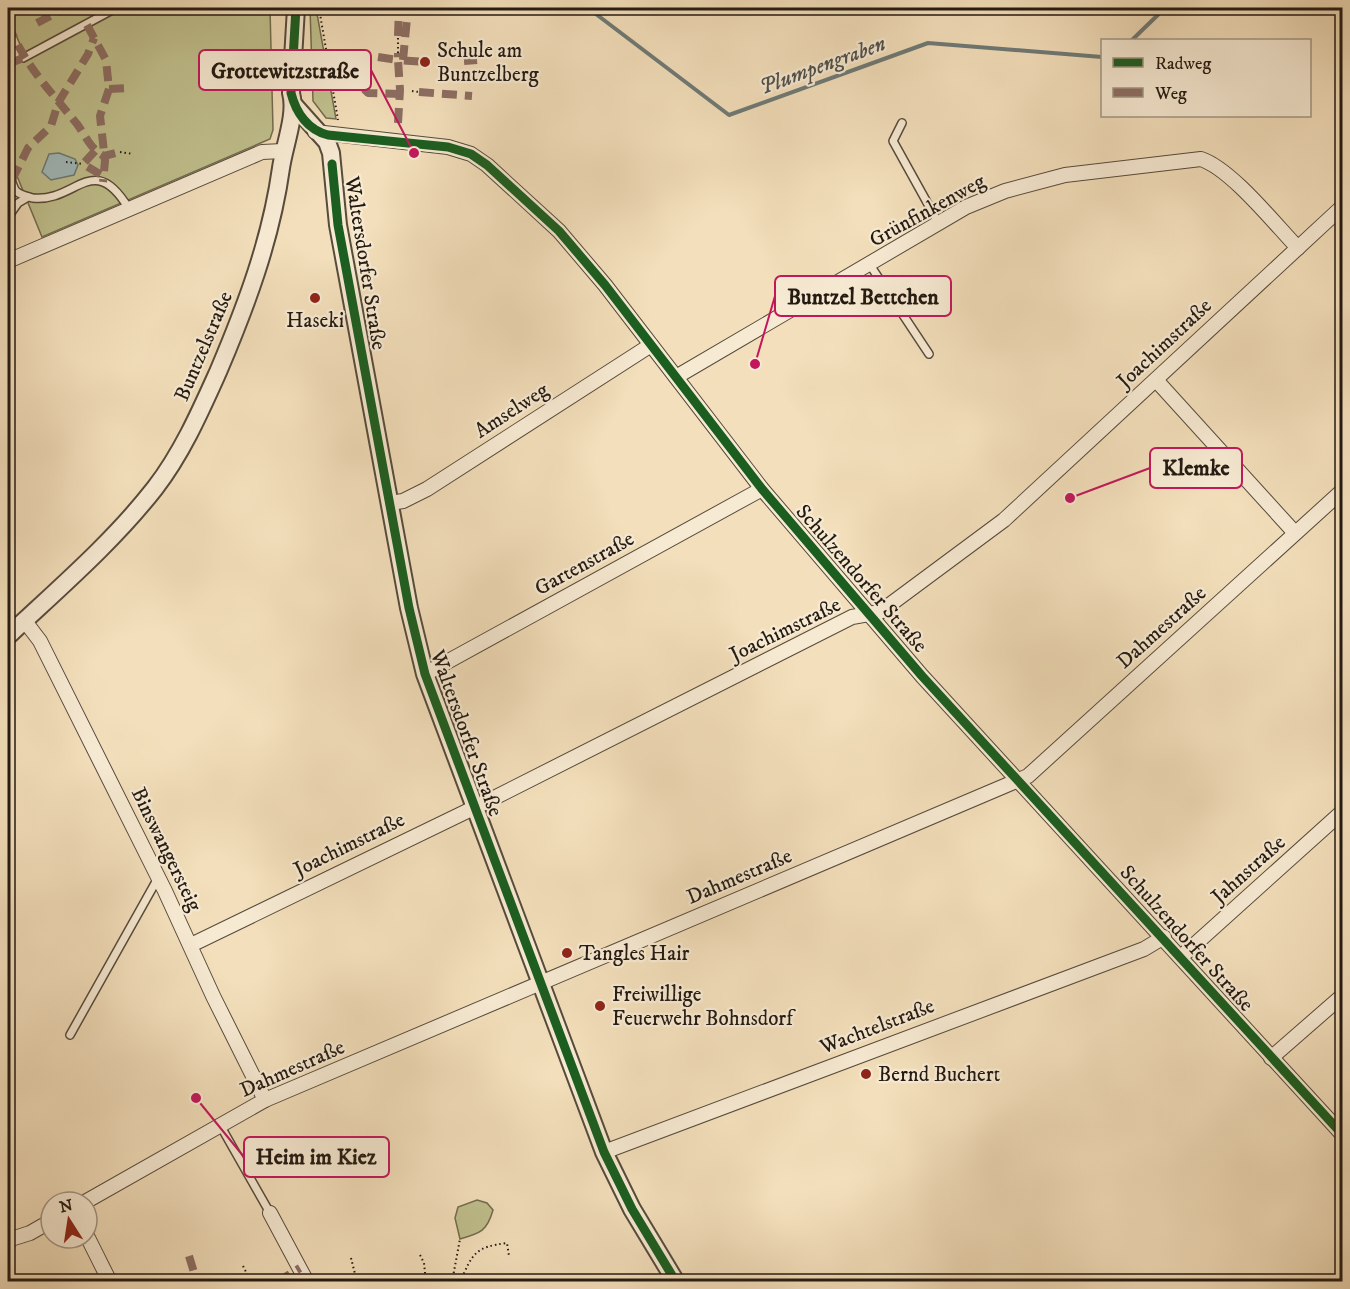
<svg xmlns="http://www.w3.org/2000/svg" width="1350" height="1289" viewBox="0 0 1350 1289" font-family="'IM FELL DW Pica',serif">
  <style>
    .green { fill: #c0c08d; stroke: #726d50; stroke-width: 1.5 }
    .water { fill: #a0babb; stroke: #6e7a77; stroke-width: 1.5 }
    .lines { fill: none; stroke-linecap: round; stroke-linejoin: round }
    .stream { stroke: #6e7a77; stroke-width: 4 }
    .service-casing { stroke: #574b3c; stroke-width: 10 }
    .minor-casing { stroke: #574b3c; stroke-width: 16 }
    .tertiary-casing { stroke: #574b3c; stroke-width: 20 }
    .path { stroke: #231a12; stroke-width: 2; stroke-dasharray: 1.5 3; stroke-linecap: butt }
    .service { stroke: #f7ead3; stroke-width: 7 }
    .minor { stroke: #f7ead3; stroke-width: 14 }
    .tertiary { stroke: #f7ead3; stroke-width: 16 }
    .quiet { stroke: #8d6e63; stroke-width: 8; stroke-dasharray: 15 8; stroke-linecap: butt }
    .cycleway-casing { stroke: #f7ead3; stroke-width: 13 }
    .cycleway { stroke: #1b5e20; stroke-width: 9 }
    .poi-dot { fill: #8f2418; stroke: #f7ead3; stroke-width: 2 }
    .labels { text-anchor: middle; stroke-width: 4.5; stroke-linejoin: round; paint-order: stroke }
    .poi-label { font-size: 21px; fill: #231a12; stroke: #f7ead3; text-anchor: start }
    .street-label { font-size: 21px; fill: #231a12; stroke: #f7ead3 }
    .water-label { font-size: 22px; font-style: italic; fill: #4f524d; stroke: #f7ead3 }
    .leader { fill: none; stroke: #c2185b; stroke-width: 2 }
    .callout-dot { fill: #c2185b; stroke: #f7ead3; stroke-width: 2 }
    .callout { fill: #f7ead3; stroke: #c2185b; stroke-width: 2 }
    .callout-label { font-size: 22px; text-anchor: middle; font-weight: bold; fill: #231a12 }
  </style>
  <rect width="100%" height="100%" fill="#f3dfbb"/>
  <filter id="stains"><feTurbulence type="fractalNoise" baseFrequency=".00333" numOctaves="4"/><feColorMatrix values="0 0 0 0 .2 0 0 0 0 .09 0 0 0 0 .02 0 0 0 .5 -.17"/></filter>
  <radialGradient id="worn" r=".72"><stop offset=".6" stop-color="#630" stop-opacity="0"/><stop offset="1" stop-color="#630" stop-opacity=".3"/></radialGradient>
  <g class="green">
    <polygon points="8,8 270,8 273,130 270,139 42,237 8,154 8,64 24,54 8,16"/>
    <polygon points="310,8 316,8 336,119 326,118 313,101"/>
    <path d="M477 1200 487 1203 493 1210C487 1231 481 1233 460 1239L455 1218 458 1207Z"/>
  </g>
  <polygon class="water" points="59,153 75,159 78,165 74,175 51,180 42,172 49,154"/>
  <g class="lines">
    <g class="stream">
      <polyline points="588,8 729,115 928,43 1102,57"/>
      <polyline points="1300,8 1342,12"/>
      <polyline points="1132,40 1165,8"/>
    </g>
    <g class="service-casing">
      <g id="service">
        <polyline points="23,58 116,8"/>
        <polyline points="902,123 893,141 939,224"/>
        <path d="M8 169C10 175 12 186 16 191 20 195 29 197 33 198 76 203 93 149 129 209"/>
        <polyline points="8,217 18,203 28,197"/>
        <polyline points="870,265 929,354"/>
        <polyline points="70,1035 158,878"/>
        <polyline points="220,1125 270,1213"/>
      </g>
    </g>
    <g class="minor-casing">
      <g id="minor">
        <polyline points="315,132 448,147 471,154 487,165 559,231 605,285 762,489 922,676 1342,1134"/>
        <polyline points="8,261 262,152 283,151"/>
        <path d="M676 377 966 207 1005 191 1065 175 1201 159C1231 169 1274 223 1298 248"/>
        <polyline points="1156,380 1295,533"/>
        <polyline points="390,503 403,501 427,489 651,345"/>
        <polyline points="24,620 40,641 165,891 213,996 265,1100"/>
        <polyline points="425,674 762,489"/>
        <polyline points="191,945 488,801 852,617 880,612 1004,520 1342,207"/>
        <polyline points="1182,956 1342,812"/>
        <polyline points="1271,1058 1342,996"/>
        <polyline points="604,1152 1144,949 1164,937"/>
        <polyline points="85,1202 265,1100 1028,776 1342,491"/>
        <polyline points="270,1213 307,1282"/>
        <polyline points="87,1236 110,1282"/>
        <polyline points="8,1240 30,1233 51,1221"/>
      </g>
    </g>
    <g class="tertiary-casing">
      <g id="tertiary">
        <polyline points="294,105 327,142 331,153 338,225 409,608 425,674 604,1152 632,1209 676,1282"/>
        <path d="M8 636C58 589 113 542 155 488 182 453 200 412 218 372 246 306 271 240 281 168 284 146 297 114 291 93L296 8"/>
      </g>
    </g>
    <g class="path">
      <polyline points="319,8 338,120"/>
      <polyline points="398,53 398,36"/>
      <polyline points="412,91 419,92"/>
      <polyline points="120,152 133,154"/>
      <polyline points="66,162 83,164"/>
      <polyline points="87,1217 88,1217"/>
      <polyline points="420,1255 424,1263 426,1282"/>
      <polyline points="351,1258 357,1282"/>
      <polyline points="243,1266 251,1282"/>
      <polyline points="283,1278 285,1282"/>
      <polyline points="452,1282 460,1239"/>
      <path d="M460 1282C473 1253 475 1247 507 1243L509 1256"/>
    </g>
    <use href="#service" class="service"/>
    <use href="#minor" class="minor"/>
    <use href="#tertiary" class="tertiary"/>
    <g class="quiet">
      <polyline points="37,23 65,8"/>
      <path d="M8 24C26 67 48 88 77 124 86 136 90 149 104 156L120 152"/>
      <polyline points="87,25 106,60 109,89 100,116 105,161 103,182"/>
      <polyline points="398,36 399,8"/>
      <polyline points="378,57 398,60 398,53"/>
      <polyline points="403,60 408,8"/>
      <polyline points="464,61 477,60"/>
      <polyline points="8,64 23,58"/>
      <polyline points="109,89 132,88"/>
      <polyline points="364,89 368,93 400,94"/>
      <polyline points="419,92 472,96"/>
      <polyline points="398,123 400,90 398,60 425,62"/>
      <polyline points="95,151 83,164 105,177"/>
      <polyline points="12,180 28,148 51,126 58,103 88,54 94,38"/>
      <polyline points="189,1256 197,1282"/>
      <polyline points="277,1282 300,1268"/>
    </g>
    <g class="cycleway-casing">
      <g id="cycleway">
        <path d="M296 8 291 93C296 113 308 130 328 135L448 147 471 154 487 165 559 231 605 285 762 489 922 676 1342 1134"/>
        <polyline points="332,164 338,225 409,608 425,674 604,1152 632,1209 676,1282"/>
      </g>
    </g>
    <use href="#cycleway" class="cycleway"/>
  </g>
  <g class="poi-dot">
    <circle cx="425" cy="62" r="6"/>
    <circle cx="315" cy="298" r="6"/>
    <circle cx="567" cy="953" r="6"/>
    <circle cx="600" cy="1006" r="6"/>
    <circle cx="866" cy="1074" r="6"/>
  </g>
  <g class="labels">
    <g class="poi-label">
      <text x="437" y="57">Schule am<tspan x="437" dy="24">Buntzelberg</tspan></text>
      <text x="315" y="327" text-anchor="middle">Haseki</text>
      <text x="579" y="960">Tangles Hair</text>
      <text x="612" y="1001">Freiwillige<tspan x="612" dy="24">Feuerwehr Bohnsdorf</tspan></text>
      <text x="878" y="1081">Bernd Buchert</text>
    </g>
    <g class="street-label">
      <text transform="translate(927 210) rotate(-29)" y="7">Grünfinkenweg</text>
      <text transform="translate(366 263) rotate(81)" y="7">Waltersdorfer Straße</text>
      <text transform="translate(1164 343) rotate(-43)" y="7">Joachimstraße</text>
      <text transform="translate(203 346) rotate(-67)" y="7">Buntzelstraße</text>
      <text transform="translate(511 410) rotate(-33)" y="7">Amselweg</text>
      <text transform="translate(584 563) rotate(-29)" y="7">Gartenstraße</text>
      <text transform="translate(862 578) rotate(49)" y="7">Schulzendorfer Straße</text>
      <text transform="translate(1161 627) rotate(-42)" y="7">Dahmestraße</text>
      <text transform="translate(785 629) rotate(-26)" y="7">Joachimstraße</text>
      <text transform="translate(467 733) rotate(70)" y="7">Waltersdorfer Straße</text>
      <text transform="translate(349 844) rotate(-26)" y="7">Joachimstraße</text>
      <text transform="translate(167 849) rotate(64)" y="7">Binswangersteig</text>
      <text transform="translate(1248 869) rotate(-42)" y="7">Jahnstraße</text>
      <text transform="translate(739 876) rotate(-23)" y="7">Dahmestraße</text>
      <text transform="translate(1187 938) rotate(48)" y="7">Schulzendorfer Straße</text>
      <text transform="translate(877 1026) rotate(-21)" y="7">Wachtelstraße</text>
      <text transform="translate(292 1068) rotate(-24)" y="7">Dahmestraße</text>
    </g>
    <g class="water-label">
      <text transform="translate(822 64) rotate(-20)" y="8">Plumpengraben</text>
    </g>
  </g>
  <path class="leader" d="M414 153L371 70M755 364L775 296M1070 498L1150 468M196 1098L244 1157"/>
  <g class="callout-dot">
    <circle cx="414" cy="153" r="6"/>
    <circle cx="755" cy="364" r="6"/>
    <circle cx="1070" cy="498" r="6"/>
    <circle cx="196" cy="1098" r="6"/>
  </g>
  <g class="callout">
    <rect x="199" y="50" width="172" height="40" rx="6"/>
    <rect x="775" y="276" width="176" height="40" rx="6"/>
    <rect x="1150" y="448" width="92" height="40" rx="6"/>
    <rect x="244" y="1137" width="145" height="40" rx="6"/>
  </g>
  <g class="callout-label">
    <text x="285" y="78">Grottewitzstraße</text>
    <text x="863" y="304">Buntzel Bettchen</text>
    <text x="1196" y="475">Klemke</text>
    <text x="316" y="1164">Heim im Kiez</text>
  </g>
  <rect width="1350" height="1289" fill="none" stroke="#f3dfbb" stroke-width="30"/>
  <rect x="9" y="9" width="1332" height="1271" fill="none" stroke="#231a12" stroke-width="3"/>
  <rect x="15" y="15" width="1320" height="1259" fill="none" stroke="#231a12" stroke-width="1.5"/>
  <rect x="1101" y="39" width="210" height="78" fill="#f7ead3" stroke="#a29786" stroke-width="1.5"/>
  <rect x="1113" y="58" width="30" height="9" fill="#1b5e20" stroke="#a29786" stroke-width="1.5"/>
  <text x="1155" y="69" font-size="18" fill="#231a12">Radweg</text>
  <rect x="1113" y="88" width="30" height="9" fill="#8d6e63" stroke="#a29786" stroke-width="1.5"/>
  <text x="1155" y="99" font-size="18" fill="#231a12">Weg</text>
  <g transform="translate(69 1220) rotate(348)"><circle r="28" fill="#f7ead3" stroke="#a29786" stroke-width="1.5"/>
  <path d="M0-4.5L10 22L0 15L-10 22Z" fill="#8f2418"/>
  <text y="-9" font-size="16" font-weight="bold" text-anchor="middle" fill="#231a12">N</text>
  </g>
  <rect width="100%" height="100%" filter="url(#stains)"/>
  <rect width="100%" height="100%" fill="url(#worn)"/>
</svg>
